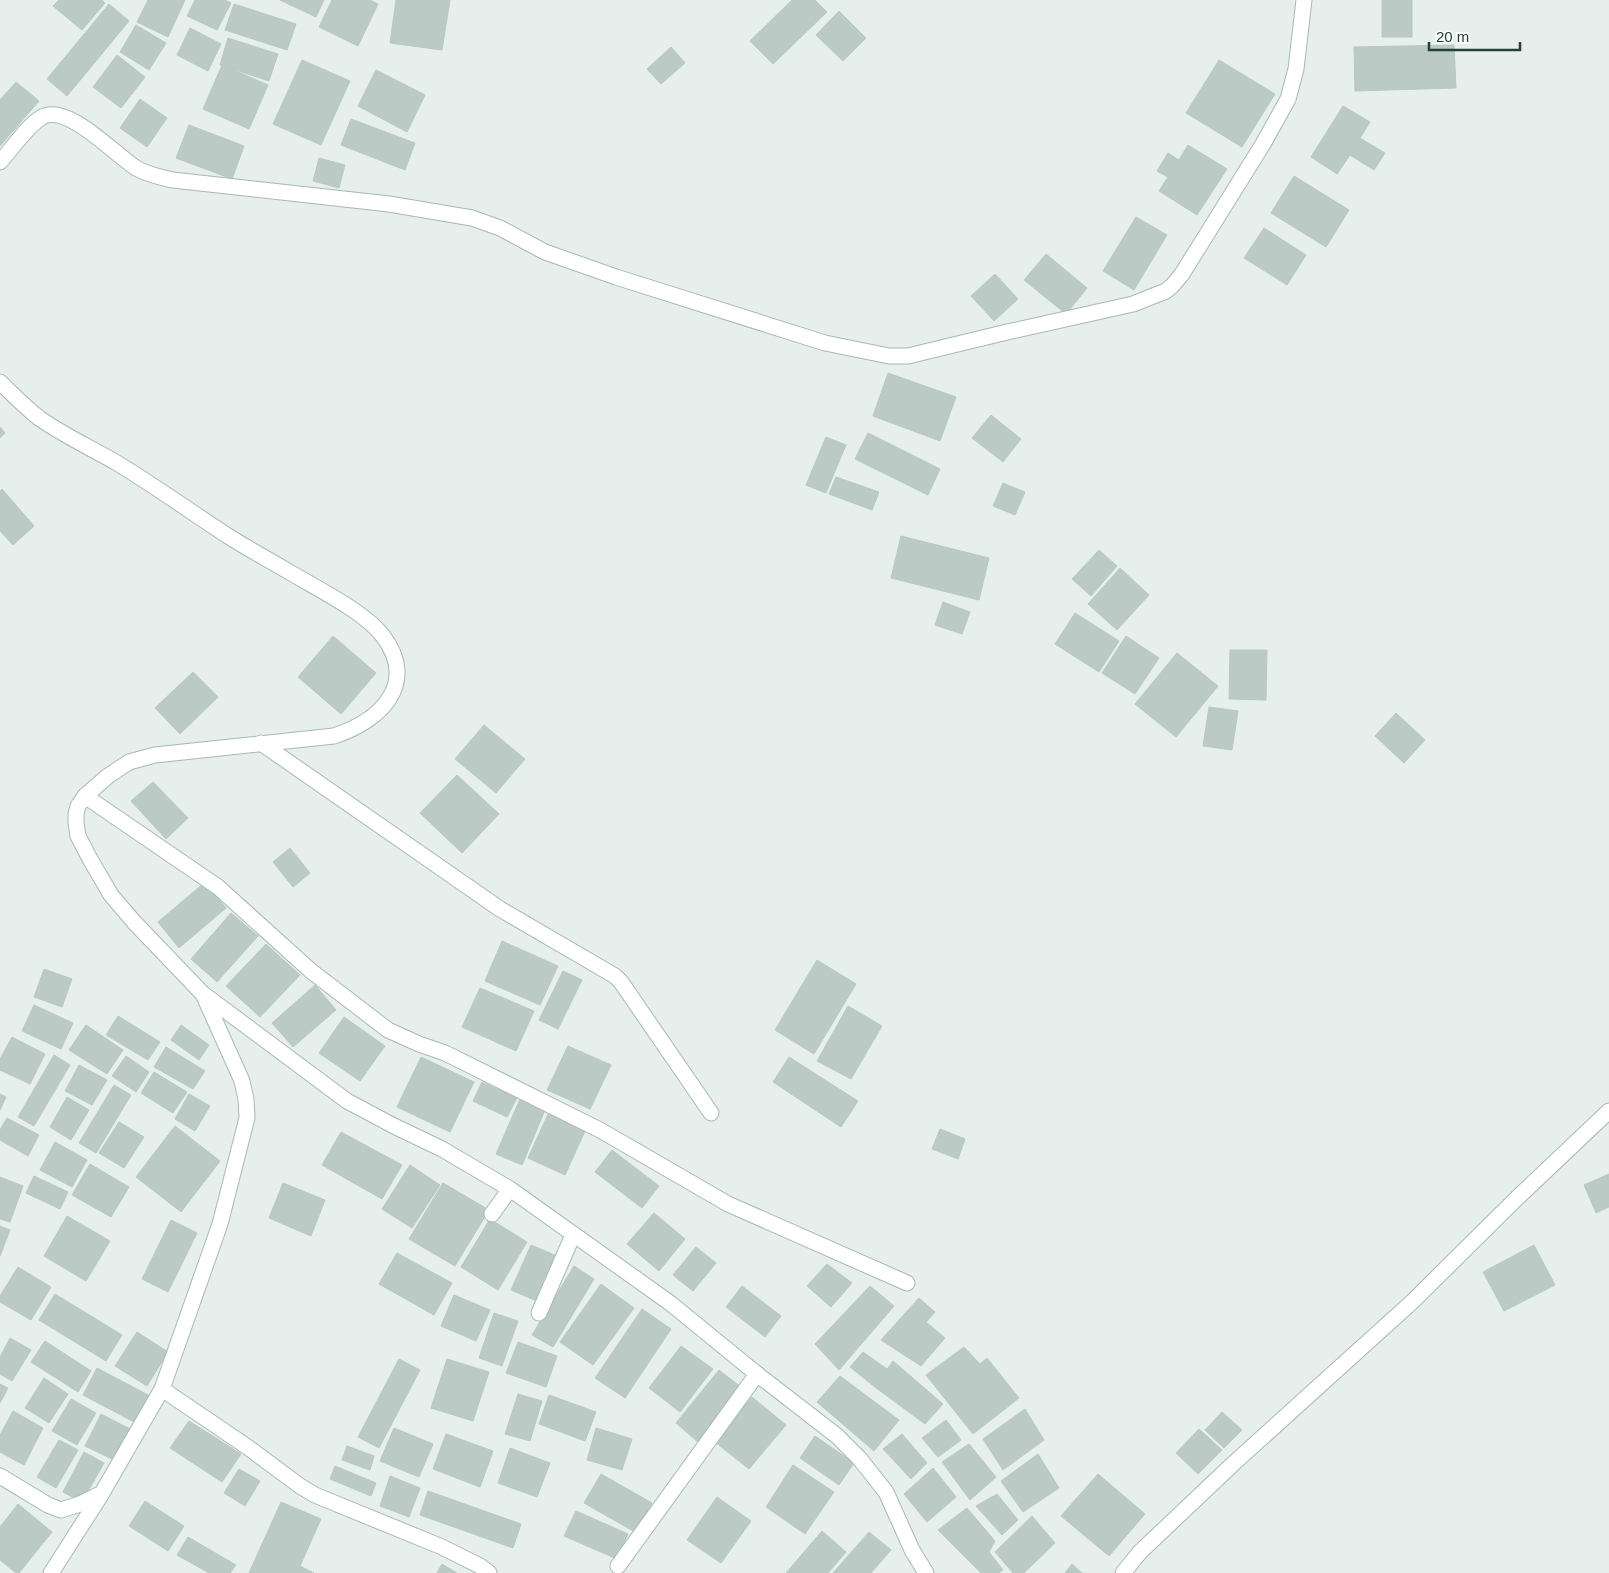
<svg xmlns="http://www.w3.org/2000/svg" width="1609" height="1573" viewBox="0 0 1609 1573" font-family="Helvetica,sans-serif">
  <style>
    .building { fill: #bbcac4; stroke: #b8c9c2 }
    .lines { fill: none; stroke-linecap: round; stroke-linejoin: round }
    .minor-casing { stroke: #a8b8b2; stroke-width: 17 }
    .minor { stroke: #fff; stroke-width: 15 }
  </style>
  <rect width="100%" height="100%" fill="#e6efeb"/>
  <g class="building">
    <polygon points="59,0 102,0 105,3 82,30 53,6"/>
    <polygon points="148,0 185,0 168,37 137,22"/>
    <polygon points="195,0 225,0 231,3 217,30 187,16"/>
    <polygon points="280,0 324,0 316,17"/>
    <polygon points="332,0 370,0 378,4 358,46 319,27"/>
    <polygon points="396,0 450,0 442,50 390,43"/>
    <polygon points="792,0 815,0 827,12 773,64 750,41"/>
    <rect x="1382" y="0" width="30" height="37"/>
    <polygon points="109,4 129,21 67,96 47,79"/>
    <polygon points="234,4 296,24 287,50 225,30"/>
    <polygon points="839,11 866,38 843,61 816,35"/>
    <polygon points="136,25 166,43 149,70 120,52"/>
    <polygon points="190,28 221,44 208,71 177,55"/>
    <polygon points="228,38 278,54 269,81 220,65"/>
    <polygon points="1454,45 1456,88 1355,91 1354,47"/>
    <polygon points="671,47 685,63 661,84 647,69"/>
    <polygon points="117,55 145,77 121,108 93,87"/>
    <polygon points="302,60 350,81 321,145 273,124"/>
    <polygon points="1219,60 1275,94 1242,147 1186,113"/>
    <polygon points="222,65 268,85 249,129 203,109"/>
    <polygon points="376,70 425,95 407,132 358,106"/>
    <polygon points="16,82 39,101 0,146 0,100"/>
    <polygon points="140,99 167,118 147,147 120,128"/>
    <polygon points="1343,106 1370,122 1360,138 1385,153 1374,170 1350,155 1337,174 1311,157"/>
    <polygon points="351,119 415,143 405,170 341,145"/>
    <polygon points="189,125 244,146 232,179 176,158"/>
    <polygon points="1188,145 1227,169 1197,215 1159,191 1168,177 1157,171 1168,153 1179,160"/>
    <polygon points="319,158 345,165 339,188 313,181"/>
    <polygon points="1294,176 1349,210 1326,247 1271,213"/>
    <polygon points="1136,217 1167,235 1134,290 1103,271"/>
    <polygon points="1264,228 1306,255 1287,285 1244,258"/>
    <polygon points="1046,254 1087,288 1066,314 1024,280"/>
    <polygon points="995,274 1018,299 994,321 971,296"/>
    <polygon points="888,373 956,397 940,441 873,416"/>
    <polygon points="991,415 1021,439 1003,462 972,438"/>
    <polygon points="0,427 5,433 0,438"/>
    <polygon points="868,433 940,469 928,495 855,459"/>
    <polygon points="826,437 846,445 826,493 806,485"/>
    <polygon points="836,477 879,492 872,510 829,494"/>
    <polygon points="1003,483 1025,492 1015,515 993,506"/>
    <polygon points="2,489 34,526 13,545 0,531 0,491"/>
    <polygon points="901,536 989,558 979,600 891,578"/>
    <polygon points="1099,550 1117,566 1091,596 1072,579"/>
    <polygon points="1120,568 1149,595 1117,630 1088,604"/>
    <polygon points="943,602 970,612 962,634 935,625"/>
    <polygon points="1075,613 1119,641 1099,672 1055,644"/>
    <polygon points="333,636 376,673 341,714 298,677"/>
    <polygon points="1126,636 1159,658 1135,694 1102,673"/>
    <polygon points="1230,650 1267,650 1266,700 1229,699"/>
    <polygon points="1177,653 1218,686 1176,737 1135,704"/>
    <polygon points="193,672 218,697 180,734 155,708"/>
    <polygon points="1209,707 1238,711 1232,750 1203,746"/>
    <polygon points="1396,713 1425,740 1404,763 1375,736"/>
    <polygon points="484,725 525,759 496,793 455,759"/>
    <polygon points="457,775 499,814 462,853 420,813"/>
    <polygon points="153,782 188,818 166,839 131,801"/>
    <polygon points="290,848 310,873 293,887 273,862"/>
    <polygon points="204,883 226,908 179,948 158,922"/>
    <polygon points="231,913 258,936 217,982 191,959"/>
    <polygon points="502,941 558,966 540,1005 485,981"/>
    <polygon points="266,944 300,975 260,1017 226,986"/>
    <polygon points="817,960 856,984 814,1054 775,1030"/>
    <polygon points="44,969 72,979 62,1007 34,997"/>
    <polygon points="563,971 582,980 558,1029 539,1020"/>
    <polygon points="315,985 336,1010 293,1047 272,1023"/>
    <polygon points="480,988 534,1011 516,1051 462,1027"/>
    <polygon points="34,1005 73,1023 61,1049 22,1031"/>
    <polygon points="848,1006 882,1026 851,1079 817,1061"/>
    <polygon points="118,1016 160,1042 148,1060 106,1035"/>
    <polygon points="344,1017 385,1046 360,1081 319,1053"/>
    <polygon points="86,1025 123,1050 107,1074 69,1050"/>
    <polygon points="181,1025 209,1045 199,1060 171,1040"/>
    <polygon points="12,1037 45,1054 30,1084 0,1070 0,1059"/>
    <polygon points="568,1046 611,1065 590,1109 547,1090"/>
    <polygon points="166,1047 205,1071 193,1089 154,1067"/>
    <polygon points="54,1055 70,1065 34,1126 18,1117"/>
    <polygon points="126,1056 149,1072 136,1092 112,1076"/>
    <polygon points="421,1057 474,1082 450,1132 397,1107"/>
    <polygon points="789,1057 858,1101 841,1127 773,1082"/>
    <polygon points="79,1065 107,1080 92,1105 65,1091"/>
    <polygon points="154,1072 187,1092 173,1113 141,1093"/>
    <polygon points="482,1082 517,1098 507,1117 473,1101"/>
    <polygon points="114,1085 131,1095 96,1153 79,1143"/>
    <polygon points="0,1094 6,1097 0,1110"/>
    <polygon points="189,1094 210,1106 195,1131 175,1119"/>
    <polygon points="67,1097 89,1110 71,1140 50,1127"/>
    <polygon points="520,1099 545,1110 522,1165 496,1154"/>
    <polygon points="549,1112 586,1129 565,1175 528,1158"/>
    <polygon points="7,1118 39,1135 28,1156 0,1140 0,1130"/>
    <polygon points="119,1122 144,1137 124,1168 99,1153"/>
    <polygon points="175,1126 220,1161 181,1212 136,1177"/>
    <polygon points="940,1129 965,1139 958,1159 932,1149"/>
    <polygon points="341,1132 402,1165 382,1199 322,1165"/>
    <polygon points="55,1142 87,1160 72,1187 40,1170"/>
    <polygon points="612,1150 659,1186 642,1208 595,1172"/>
    <polygon points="90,1164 129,1187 111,1217 72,1195"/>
    <polygon points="410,1165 440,1185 412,1228 382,1209"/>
    <polygon points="1609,1174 1609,1207 1596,1213 1584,1185"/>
    <polygon points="34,1176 68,1192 60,1209 26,1193"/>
    <polygon points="0,1177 23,1186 10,1222 0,1219"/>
    <polygon points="283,1183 325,1200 311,1236 269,1218"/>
    <polygon points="443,1183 489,1210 455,1266 409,1239"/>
    <polygon points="654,1213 685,1239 659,1271 627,1244"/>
    <polygon points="67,1216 110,1241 86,1281 44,1256"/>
    <polygon points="490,1219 527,1242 498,1290 461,1267"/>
    <polygon points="171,1220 197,1233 168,1292 142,1279"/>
    <polygon points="0,1226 10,1230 0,1256"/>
    <polygon points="531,1245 559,1257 539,1302 511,1290"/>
    <polygon points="1534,1245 1555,1285 1504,1311 1483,1272"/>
    <polygon points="696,1247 716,1263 693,1291 673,1275"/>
    <polygon points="397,1253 452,1283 434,1315 379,1284"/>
    <polygon points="827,1264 852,1283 831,1307 807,1286"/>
    <polygon points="574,1266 594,1279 553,1347 532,1335"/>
    <polygon points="18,1267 51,1287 31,1320 0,1302 0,1296"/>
    <polygon points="601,1284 634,1308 593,1365 560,1342"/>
    <polygon points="742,1286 781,1316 765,1337 726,1307"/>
    <polygon points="870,1286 894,1306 839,1370 815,1344"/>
    <polygon points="55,1294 122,1335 106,1361 39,1320"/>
    <polygon points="454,1295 490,1310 476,1341 441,1326"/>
    <polygon points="919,1298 935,1312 926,1322 945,1338 921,1366 881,1340"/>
    <polygon points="642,1309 671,1329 625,1398 595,1378"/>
    <polygon points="494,1313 518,1321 502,1366 479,1358"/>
    <polygon points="137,1332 168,1352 147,1386 115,1366"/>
    <polygon points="10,1338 31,1350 12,1381 0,1374 0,1357"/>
    <polygon points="45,1341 91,1371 78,1392 31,1362"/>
    <polygon points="518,1342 557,1356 546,1387 506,1373"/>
    <polygon points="681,1346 713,1369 680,1412 649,1388"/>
    <polygon points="964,1347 980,1364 987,1358 1019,1398 973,1434 926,1375"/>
    <polygon points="863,1352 887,1369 875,1387 850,1367"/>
    <polygon points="399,1359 420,1370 379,1448 358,1437"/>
    <polygon points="447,1359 489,1372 473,1421 431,1408"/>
    <polygon points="893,1361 943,1404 925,1424 875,1387"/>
    <polygon points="97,1368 150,1396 136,1423 83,1395"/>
    <polygon points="719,1370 742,1388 698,1442 676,1423"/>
    <polygon points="840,1376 899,1420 874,1451 817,1402"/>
    <polygon points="44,1378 68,1394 49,1423 25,1408"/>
    <polygon points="0,1384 8,1388 0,1403"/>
    <polygon points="518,1394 542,1401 530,1441 505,1434"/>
    <polygon points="549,1395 596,1412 585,1441 539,1424"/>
    <polygon points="752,1397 786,1425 749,1469 715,1442"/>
    <polygon points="71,1399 96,1413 77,1445 52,1431"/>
    <polygon points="1025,1409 1044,1440 1003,1470 983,1439"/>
    <polygon points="13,1411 43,1428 24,1465 0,1452 0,1435"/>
    <polygon points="1222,1412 1242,1430 1224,1448 1205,1430"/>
    <polygon points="101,1414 130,1429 114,1460 85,1446"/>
    <polygon points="946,1420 961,1440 938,1457 922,1438"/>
    <polygon points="189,1421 241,1454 222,1482 170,1448"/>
    <polygon points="394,1428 433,1444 419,1477 380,1461"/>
    <polygon points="596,1428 632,1439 622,1470 587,1460"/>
    <polygon points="1199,1429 1222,1450 1198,1474 1176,1453"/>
    <polygon points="446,1434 493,1451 480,1487 433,1469"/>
    <polygon points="902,1434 927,1463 911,1479 883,1449"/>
    <polygon points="815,1436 854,1463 839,1485 800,1458"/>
    <polygon points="59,1440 78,1450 56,1488 37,1477"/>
    <polygon points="969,1444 996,1477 970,1500 942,1462"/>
    <polygon points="347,1446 374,1456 370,1470 342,1460"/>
    <polygon points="510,1448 550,1463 537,1497 498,1483"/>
    <polygon points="84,1452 104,1463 82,1502 63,1492"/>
    <polygon points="1038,1454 1059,1488 1023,1512 1001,1481"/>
    <polygon points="793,1465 834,1492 805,1534 766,1507"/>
    <polygon points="335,1466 376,1483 371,1496 330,1479"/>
    <polygon points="933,1468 956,1497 927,1522 904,1494"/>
    <polygon points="239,1469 260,1481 245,1506 224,1493"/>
    <polygon points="601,1474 652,1503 635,1532 584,1503"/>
    <polygon points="1098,1474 1145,1514 1109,1556 1061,1516"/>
    <polygon points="390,1476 420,1488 409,1517 380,1506"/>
    <polygon points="428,1491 521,1524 513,1548 420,1515"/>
    <polygon points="997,1494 1018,1520 1002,1535 976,1506"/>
    <polygon points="717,1497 751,1521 721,1563 687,1540"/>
    <polygon points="145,1501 184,1526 168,1551 129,1526"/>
    <polygon points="281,1502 321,1519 300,1566 314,1573 249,1573"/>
    <polygon points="18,1504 52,1532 19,1573 16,1573 0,1560 0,1527"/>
    <polygon points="967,1508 995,1541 989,1552 1003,1570 999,1573 981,1573 938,1530"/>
    <polygon points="576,1511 628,1534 617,1559 564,1536"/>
    <polygon points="1032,1516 1055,1543 1024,1573 1013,1573 995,1552"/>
    <polygon points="822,1531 846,1552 828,1573 786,1573"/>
    <polygon points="869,1532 891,1550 871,1573 833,1573"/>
    <polygon points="188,1537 236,1565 230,1573 209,1573 177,1555"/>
    <polygon points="442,1564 457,1573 437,1573"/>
    <polygon points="1072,1564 1082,1573 1065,1573"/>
  </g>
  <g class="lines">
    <g class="minor-casing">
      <g id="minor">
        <path d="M0 162C12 149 27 126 42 117 68 103 115 155 136 168 148 175 160 177 173 180L389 204 472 218 500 228 545 252 616 277 825 343 889 356H908L1003 333 1133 304 1166 291 1172 286 1182 274 1263 144 1288 99 1296 69 1304 0"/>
        <path d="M0 382C12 394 25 407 39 418 63 435 91 448 117 463 155 486 191 512 228 536 247 548 267 559 286 570 314 587 364 611 383 636 419 684 380 721 334 736L155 755 129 762 108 776 85 796 78 806 76 814V823L78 836 90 859 111 895 134 922 202 993 347 1101 394 1126 442 1149 510 1189 670 1303 757 1374 837 1436 859 1458 886 1492 912 1550 926 1573"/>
        <polyline points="261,743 500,909 615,976 621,982 711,1113"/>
        <polyline points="85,796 218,887 311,971 388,1030 419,1044 445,1053 600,1130 728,1204 907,1283"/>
        <polyline points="492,1214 510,1189"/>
        <polyline points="539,1313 573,1235"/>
        <polyline points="162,1389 246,1446 300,1486 315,1495 442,1547 480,1566 489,1573"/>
        <polyline points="0,1476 48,1505 61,1510 80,1504 102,1493 162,1389 220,1224 247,1118 246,1099 242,1081 203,994"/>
        <polyline points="618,1566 757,1374"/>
        <polyline points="51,1573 101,1495"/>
        <polyline points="1123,1573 1140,1552 1234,1463 1412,1302 1516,1199 1609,1111"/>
      </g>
    </g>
    <use href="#minor" class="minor"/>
  </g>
  <path d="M1429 42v8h91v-8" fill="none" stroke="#24423a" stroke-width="2.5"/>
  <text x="1436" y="42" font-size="15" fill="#24423a" stroke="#f7fbf9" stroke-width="4" paint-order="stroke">20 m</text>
</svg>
